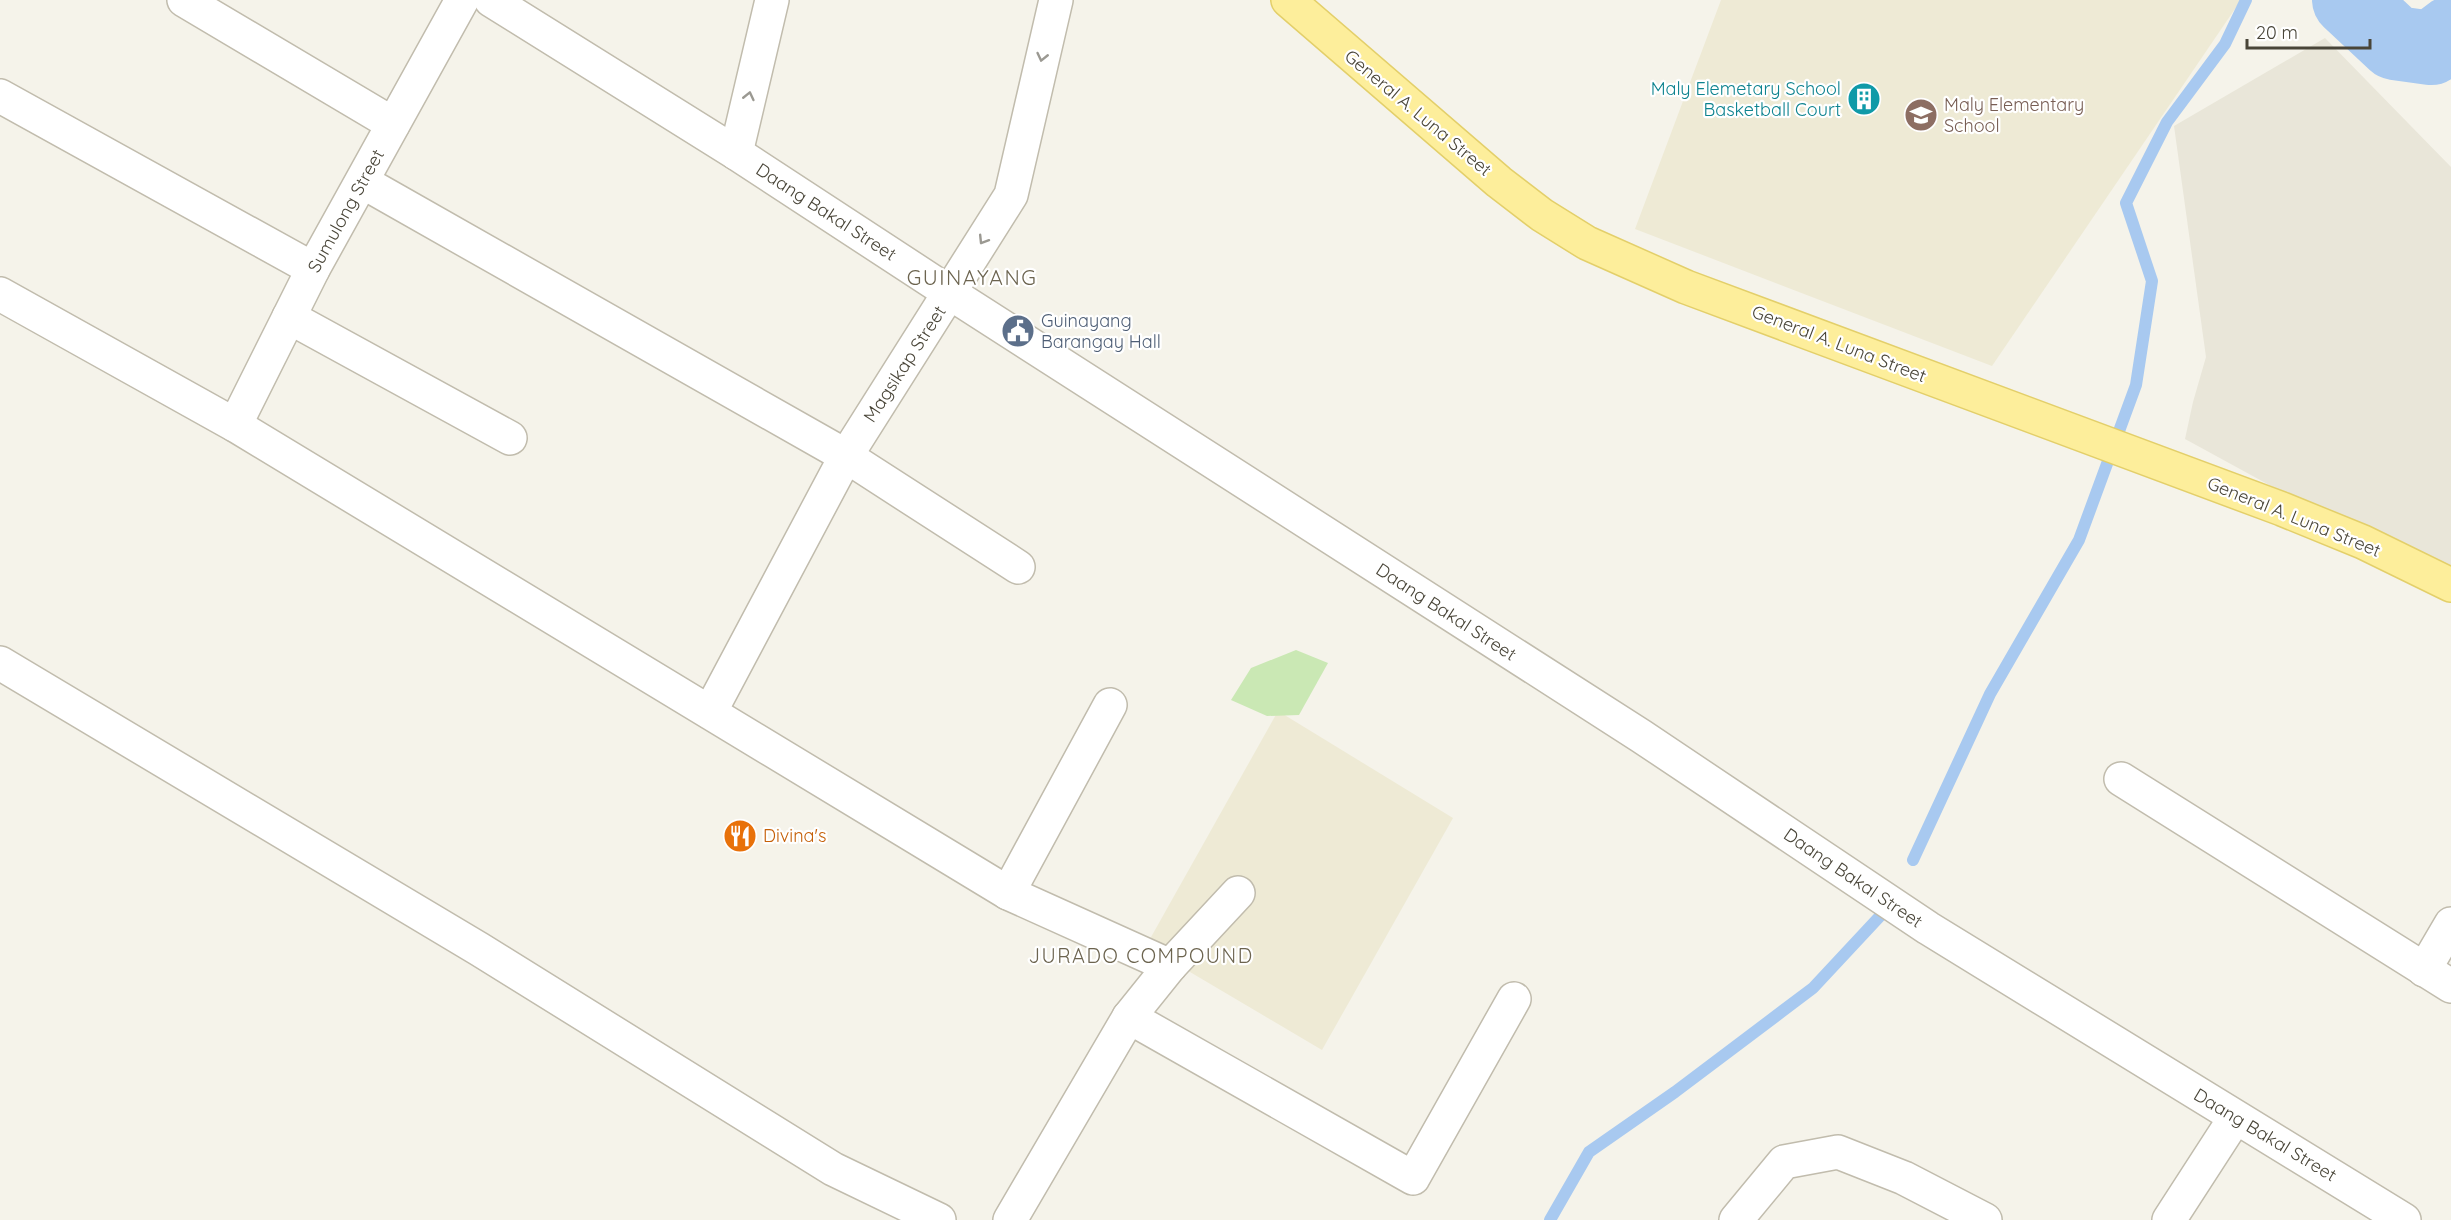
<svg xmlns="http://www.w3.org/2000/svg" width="2451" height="1220" viewBox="0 0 2451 1220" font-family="Quicksand,sans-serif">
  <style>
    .residential { fill: #e9e6d9 }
    .education { fill: #eeead5 }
    .green { fill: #cae8b4 }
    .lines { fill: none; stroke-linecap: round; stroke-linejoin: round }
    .stream { stroke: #a8c9f0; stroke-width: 12 }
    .river { stroke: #a8c9f0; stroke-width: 74 }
    .minor-casing { stroke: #c1bcad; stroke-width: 36 }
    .major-casing { stroke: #e3cf6a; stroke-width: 36 }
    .minor { stroke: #fff; stroke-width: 33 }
    .major { stroke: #fdee9b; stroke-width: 33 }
    .oneway { stroke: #9b9992 }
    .labels { text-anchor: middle; stroke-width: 4.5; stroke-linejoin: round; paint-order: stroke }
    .culture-label { font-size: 18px; fill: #0d838f; stroke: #fff; text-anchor: end }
    .education-label { font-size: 18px; fill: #785e54; stroke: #fff; text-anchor: start }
    .street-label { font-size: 18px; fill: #494538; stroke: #fff }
    .service-label { font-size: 18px; fill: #4e5e75; stroke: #fff; text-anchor: start }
    .food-label { font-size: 18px; fill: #c56008; stroke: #fff; text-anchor: start }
    .neighbourhood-label { font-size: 20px; letter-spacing: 1.5px; fill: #6c644f; stroke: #fff }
    .quarter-label { font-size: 21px; letter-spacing: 1.5px; fill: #6c644f; stroke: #fff }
  </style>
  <rect width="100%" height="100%" fill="#f5f3ea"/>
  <polygon class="residential" points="2325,38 2451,167 2451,584 2185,439 2193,402 2206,357 2174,126"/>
  <g class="education">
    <polygon points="1721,0 2241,0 1992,366 1635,229"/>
    <polygon points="1278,711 1453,818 1322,1050 1146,946"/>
  </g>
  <polygon class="green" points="1296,650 1328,663 1299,715 1267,716 1231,700 1251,668"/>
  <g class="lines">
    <g class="stream">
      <polyline points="1913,860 1990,694 2079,540 2136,385 2152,281 2126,203 2167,122 2225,44 2246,0"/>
      <polyline points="1550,1220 1589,1152 1675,1092 1813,988 1882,914"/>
    </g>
    <polyline class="river" points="2349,0 2395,43 2431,48 2451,33"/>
    <g class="minor-casing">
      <g id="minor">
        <polyline points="184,0 393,124"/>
        <polyline points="491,0 736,153 950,293 1641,736 1928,928 2404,1220"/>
        <polyline points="0,96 313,269"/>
        <polyline points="736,153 772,0"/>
        <polyline points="363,182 846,456 1018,567"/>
        <polyline points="0,294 235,425 1008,893 1170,966"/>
        <polyline points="289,317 510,438"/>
        <polyline points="235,425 313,269 462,0"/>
        <polyline points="0,663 479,949 833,1169 939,1220"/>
        <polyline points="710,712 846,456 1011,195 1056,0"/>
        <polyline points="2121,779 2451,986"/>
        <polyline points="1008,893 1110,705"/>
        <polyline points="2424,970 2451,924"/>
        <polyline points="1129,1017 1413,1178 1514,999"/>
        <polyline points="1010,1220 1129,1017 1170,966 1238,893"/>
        <polyline points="1736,1220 1784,1162 1838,1152 1904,1178 1985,1220"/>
        <polyline points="2169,1220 2235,1118"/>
      </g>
    </g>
    <g class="major-casing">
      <polyline id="major" points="1288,0 1499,182 1542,215 1587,243 1686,287 2282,509 2363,542 2451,585"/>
    </g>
    <use href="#minor" class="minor"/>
    <use href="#major" class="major"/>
  </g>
  <defs><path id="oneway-chevron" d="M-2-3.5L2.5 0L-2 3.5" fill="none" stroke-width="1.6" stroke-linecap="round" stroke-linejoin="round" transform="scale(1.5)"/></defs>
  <g class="oneway">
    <use href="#oneway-chevron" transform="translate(1042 57) rotate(103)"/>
    <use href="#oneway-chevron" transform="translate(749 96) rotate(-77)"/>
    <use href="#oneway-chevron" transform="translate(983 240) rotate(122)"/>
  </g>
  <defs>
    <g id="building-disc" transform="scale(1.725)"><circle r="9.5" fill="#0f9aa8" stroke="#fff"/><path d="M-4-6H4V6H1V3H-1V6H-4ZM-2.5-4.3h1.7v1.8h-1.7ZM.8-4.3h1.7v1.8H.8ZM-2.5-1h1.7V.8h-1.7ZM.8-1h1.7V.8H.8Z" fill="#fff"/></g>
    <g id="school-disc" transform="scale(1.725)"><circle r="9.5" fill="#8d6e63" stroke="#fff"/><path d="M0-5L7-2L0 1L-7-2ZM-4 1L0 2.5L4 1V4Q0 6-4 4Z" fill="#fff"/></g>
    <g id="civic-disc" transform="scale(1.725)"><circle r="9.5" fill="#5c6f8a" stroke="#fff"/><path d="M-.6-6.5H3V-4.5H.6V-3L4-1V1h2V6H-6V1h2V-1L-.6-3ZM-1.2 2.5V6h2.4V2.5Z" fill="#fff"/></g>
    <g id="restaurant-disc" transform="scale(1.725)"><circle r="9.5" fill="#e8710a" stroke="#fff"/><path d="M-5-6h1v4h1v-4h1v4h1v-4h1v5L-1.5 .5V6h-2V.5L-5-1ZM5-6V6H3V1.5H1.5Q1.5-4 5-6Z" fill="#fff"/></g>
  </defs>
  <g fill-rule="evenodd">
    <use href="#building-disc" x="1864" y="99"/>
    <use href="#school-disc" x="1921" y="115"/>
    <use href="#civic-disc" x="1018" y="331"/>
    <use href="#restaurant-disc" x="740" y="836"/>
  </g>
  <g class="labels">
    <g class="culture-label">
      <text x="1841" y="95">Maly Elemetary School<tspan x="1841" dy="21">Basketball Court</tspan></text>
    </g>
    <g class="education-label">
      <text x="1944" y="111">Maly Elementary<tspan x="1944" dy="21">School</tspan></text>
    </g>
    <g class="street-label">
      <text transform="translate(1418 113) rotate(40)" y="6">General A. Luna Street</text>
      <text transform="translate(346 211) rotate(-61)" y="6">Sumulong Street</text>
      <text transform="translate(826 212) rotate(33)" y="6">Daang Bakal Street</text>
      <text transform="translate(1839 344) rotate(21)" y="6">General A. Luna Street</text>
      <text transform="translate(905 364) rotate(-57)" y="6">Magsikap Street</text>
      <text transform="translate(2294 517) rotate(22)" y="6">General A. Luna Street</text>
      <text transform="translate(1446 612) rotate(33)" y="6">Daang Bakal Street</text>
      <text transform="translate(1853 878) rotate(34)" y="6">Daang Bakal Street</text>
      <text transform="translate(2265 1135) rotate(31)" y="6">Daang Bakal Street</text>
    </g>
    <g class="service-label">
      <text x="1041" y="327">Guinayang<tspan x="1041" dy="21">Barangay Hall</tspan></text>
    </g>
    <g class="food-label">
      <text x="763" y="842">Divina's</text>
    </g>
    <g class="neighbourhood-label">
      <text x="1141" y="963">JURADO COMPOUND</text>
    </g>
    <g class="quarter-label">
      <text x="972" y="285">GUINAYANG</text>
    </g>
  </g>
  <path d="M2247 39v9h123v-9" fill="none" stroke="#494538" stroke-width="3"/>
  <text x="2256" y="39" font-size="18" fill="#494538" stroke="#ffffff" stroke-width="4.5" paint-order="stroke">20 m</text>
</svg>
